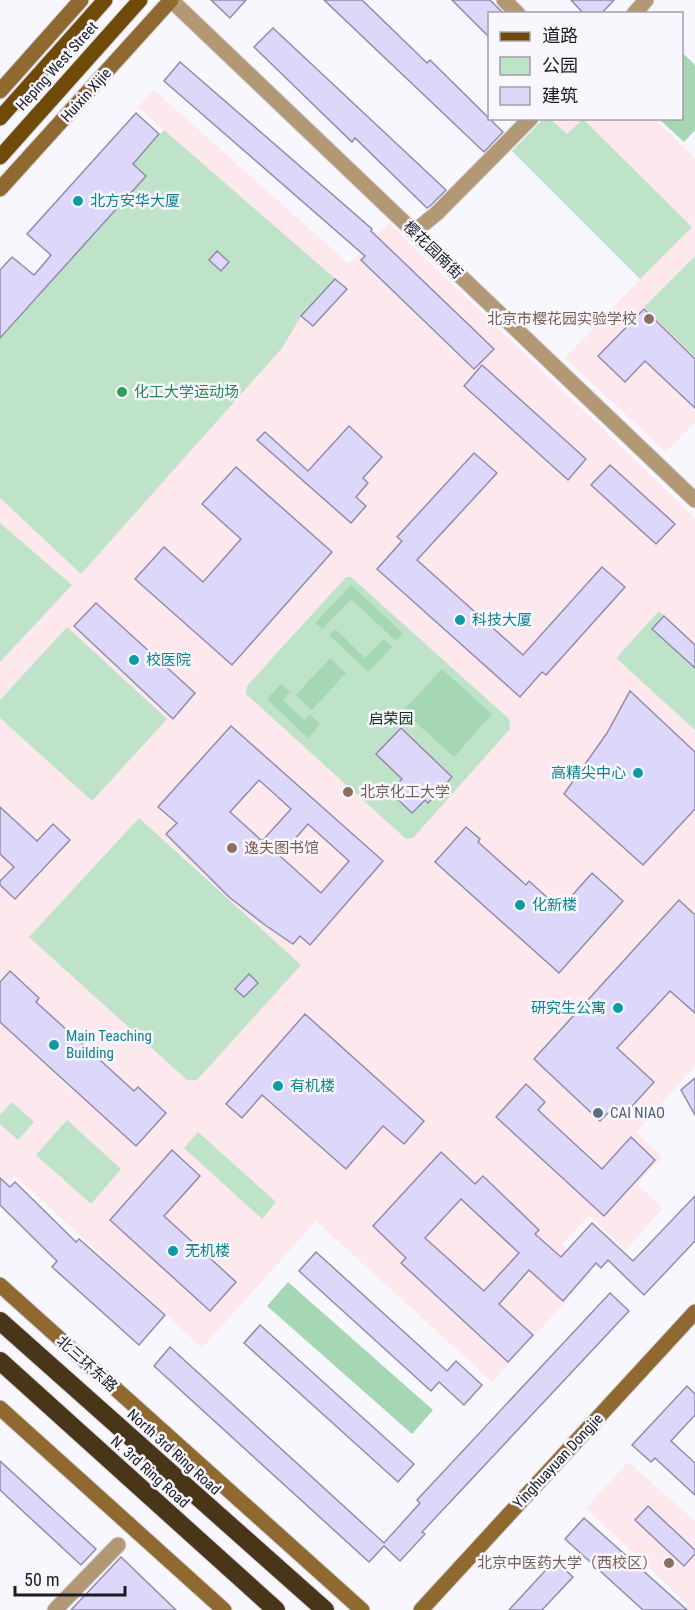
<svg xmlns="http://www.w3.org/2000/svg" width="695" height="1610" viewBox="0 0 695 1610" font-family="'Roboto Condensed','Noto Sans SC',sans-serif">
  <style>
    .education { fill: #fde8ed }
    .green { fill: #bee3c8 }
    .forest { fill: #a6d7b4 }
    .building { fill: #ddd8f9; stroke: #918cab; stroke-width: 1.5; fill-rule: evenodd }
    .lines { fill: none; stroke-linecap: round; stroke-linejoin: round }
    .street-casing { stroke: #d5d4db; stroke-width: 17 }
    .secondary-casing { stroke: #d5d4db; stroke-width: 17 }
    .primary-casing { stroke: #d5d4db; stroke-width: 17 }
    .highway-casing { stroke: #d5d4db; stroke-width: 20 }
    .street { stroke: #b29874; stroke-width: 15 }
    .secondary { stroke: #8f6930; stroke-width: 15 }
    .primary { stroke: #6f4a09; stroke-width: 15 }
    .highway { stroke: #493518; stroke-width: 18 }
    .culture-dot { fill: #0f9aa8; stroke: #f8f7fe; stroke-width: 2 }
    .education-dot { fill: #8d6e63; stroke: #f8f7fe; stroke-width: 2 }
    .leisure-dot { fill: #2e9e5b; stroke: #f8f7fe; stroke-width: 2 }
    .service-dot { fill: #5c6f8a; stroke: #f8f7fe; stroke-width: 2 }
    .labels { text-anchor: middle; stroke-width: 5; stroke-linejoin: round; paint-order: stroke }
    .street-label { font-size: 15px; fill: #1c1a25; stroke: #f8f7fe }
    .culture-label { font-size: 15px; fill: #0d838f; stroke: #f8f7fe; text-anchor: start }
    .education-label { font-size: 15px; fill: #785e54; stroke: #f8f7fe; text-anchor: end }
    .leisure-label { font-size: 15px; fill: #27864d; stroke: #f8f7fe; text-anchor: start }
    .park-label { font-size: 15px; fill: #0e341c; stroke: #f8f7fe }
    .service-label { font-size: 15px; fill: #4e5e75; stroke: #f8f7fe; text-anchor: start }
  </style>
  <rect width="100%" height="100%" fill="#f8f7fe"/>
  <g class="education">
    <polygon points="154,90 349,264 389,223 695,518 695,1066 636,1132 662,1157 637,1184 663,1208 626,1250 589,1216 562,1244 592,1273 492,1382 316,1221 202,1348 15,1176 0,1193 0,312 164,130 138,107"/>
    <polygon points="654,118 695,158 695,422 666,452 565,358 640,279 512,151 543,119"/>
    <polygon points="628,1462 695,1521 695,1610 684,1610 688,1605 586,1508"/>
  </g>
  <g class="green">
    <polygon points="543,119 550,119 567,134 583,119 692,227 640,279 512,151"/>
    <polygon points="164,130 347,289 313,326 301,316 282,348 81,574 0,498 0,312"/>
    <polygon points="695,256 695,357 644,307"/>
    <polygon points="0,523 72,585 0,662"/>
    <polygon points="346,577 351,577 509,719 510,729 413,838 406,839 246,694 247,686"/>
    <polygon points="659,611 695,644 695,730 616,658"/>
    <polygon points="67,627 167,719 92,801 0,718 0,700"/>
    <polygon points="139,818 301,965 197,1080 187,1080 29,937"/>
    <polygon points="12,1102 34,1122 18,1140 0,1124 0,1115"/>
    <polygon points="67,1120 121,1169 91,1204 36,1155"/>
    <polygon points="198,1132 276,1202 262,1219 184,1148"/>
  </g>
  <g class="forest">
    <polygon points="682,52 695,65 695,130 684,142 659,119 682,118"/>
    <polygon points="351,585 403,633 396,641 351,599 322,629 315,623"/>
    <polygon points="335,629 365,658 384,639 392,647 368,672 329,635"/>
    <polygon points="330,658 346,673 312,710 296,695"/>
    <polygon points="442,669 492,714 454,757 403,711"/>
    <polygon points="281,684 290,692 283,700 304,720 310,714 320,724 308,738 267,699"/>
    <polygon points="288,1282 433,1410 412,1434 267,1306"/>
  </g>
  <g class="building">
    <polygon points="211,0 246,0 230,18"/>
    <polygon points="324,0 362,0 427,63 430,60 503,132 484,152"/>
    <polygon points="452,0 490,0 504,14 489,14 489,37"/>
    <polygon points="571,0 614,0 601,14 584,14"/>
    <polygon points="273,28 446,190 430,206 427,208 355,138 352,142 254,47"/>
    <polygon points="180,62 372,229 371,231 494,349 474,369 361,260 365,256 164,81"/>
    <polygon points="136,113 159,134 133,164 146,176 0,338 0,270 12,257 34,275 42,266 51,255 27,234"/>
    <polygon points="217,251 229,262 221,271 209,260"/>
    <polygon points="335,279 347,289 313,326 301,316"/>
    <polygon points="644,309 695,359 695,408 645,361 625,382 598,356"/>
    <polygon points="482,365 586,459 568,480 464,386"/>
    <polygon points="349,426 382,457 363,478 368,483 356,497 366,506 351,523 257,440 265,432 308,471"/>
    <polygon points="474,453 497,473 417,560 494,629 523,655 602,567 625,587 546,675 542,672 520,697 377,569 402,541 397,537"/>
    <polygon points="610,465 675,524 656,544 591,485"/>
    <polygon points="236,467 332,552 232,665 135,579 164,547 203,582 241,539 202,504"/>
    <polygon points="96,603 195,693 173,719 74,626"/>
    <polygon points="664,616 695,645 695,668 652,629"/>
    <polygon points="630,691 695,752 695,809 643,865 564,794 607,733"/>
    <path d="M231 726 383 861 310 945 300 936 293 944 265 925 229 897 166 834 177 823 158 807ZM259 780 291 809 262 841 230 812ZM308 824 349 861 321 893 280 856Z"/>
    <polygon points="401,728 452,777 428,803 425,800 412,813 390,792 402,779 376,754"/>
    <polygon points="0,807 37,841 53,824 70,840 15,899 0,885 0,881 14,867 0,854"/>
    <polygon points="466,827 480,839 478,842 526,885 529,881 560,909 592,873 623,901 559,973 435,862"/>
    <polygon points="679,900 695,915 695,1013 670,991 617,1048 654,1082 625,1114 616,1105 600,1121 534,1059"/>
    <polygon points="10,971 39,998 36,1002 134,1091 138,1087 166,1113 136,1146 0,1022 0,982"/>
    <polygon points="249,974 258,983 244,997 235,989"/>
    <polygon points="305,1014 424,1121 404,1144 383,1126 346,1169 262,1095 242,1118 226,1104"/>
    <polygon points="695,1078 695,1115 681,1090"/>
    <polygon points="526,1084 545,1102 538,1110 602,1169 631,1137 655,1160 604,1216 496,1117"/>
    <polygon points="172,1150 200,1176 164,1216 236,1282 210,1311 110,1220"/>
    <path d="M441 1152 475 1184 483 1176 539 1230 535 1234 561 1257 592 1223 633 1261 695 1196V1241L644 1295 608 1260 601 1268 596 1263 563 1301 529 1270 499 1304 533 1335 508 1362 401 1263 406 1258 373 1226ZM461 1199 519 1253 484 1291 425 1238Z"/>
    <polygon points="0,1178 10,1187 15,1182 76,1242 79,1239 165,1315 139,1345 52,1267 57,1261 0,1205"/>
    <polygon points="316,1252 447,1371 456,1361 482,1385 464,1405 439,1382 431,1391 299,1271"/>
    <polygon points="610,1293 629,1311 422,1532 425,1534 400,1561 384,1546 369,1562 154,1366 170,1347 384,1543 420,1503 417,1500"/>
    <polygon points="260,1325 414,1464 398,1482 244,1343"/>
    <polygon points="687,1386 695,1394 695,1415 671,1441 695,1463 695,1495 655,1458 651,1462 632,1445"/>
    <polygon points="0,1461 96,1549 81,1565 0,1490"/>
    <polygon points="648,1506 695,1550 695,1554 684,1566 635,1520"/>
    <polygon points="584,1518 687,1610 643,1610 565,1539"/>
    <polygon points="121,1557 176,1610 71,1610"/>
    <polygon points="555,1560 573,1577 542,1610 509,1610"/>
  </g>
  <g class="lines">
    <g class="street-casing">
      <g id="street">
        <polyline points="171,0 695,500"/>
        <polyline points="504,0 518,14"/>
        <polyline points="634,14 646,0"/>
        <polyline points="414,232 437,213 531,118"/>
        <polyline points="55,1610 118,1545"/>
      </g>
    </g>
    <g class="secondary-casing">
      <g id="secondary">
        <polyline points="0,91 81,0"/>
        <polyline points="0,189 171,0"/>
        <polyline points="0,1285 362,1610"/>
        <polyline points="0,1408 224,1610"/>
        <polyline points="421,1610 695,1312"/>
      </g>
    </g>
    <g class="primary-casing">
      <g id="primary">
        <polyline points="0,118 105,0"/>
        <polyline points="0,157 140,0"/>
      </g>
    </g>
    <g class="highway-casing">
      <g id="highway">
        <polyline points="0,1321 325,1610"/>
        <polyline points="0,1361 276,1610"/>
      </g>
    </g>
    <use href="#street" class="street"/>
    <use href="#secondary" class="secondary"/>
    <use href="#primary" class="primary"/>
    <use href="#highway" class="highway"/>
  </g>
  <g class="culture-dot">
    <circle cx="78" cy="201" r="6"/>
    <circle cx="460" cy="620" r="6"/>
    <circle cx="134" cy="660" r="6"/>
    <circle cx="638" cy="773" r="6"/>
    <circle cx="520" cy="905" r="6"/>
    <circle cx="618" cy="1008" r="6"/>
    <circle cx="54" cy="1045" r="6"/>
    <circle cx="278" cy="1086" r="6"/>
    <circle cx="173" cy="1251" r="6"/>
  </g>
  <g class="education-dot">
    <circle cx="649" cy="319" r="6"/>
    <circle cx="348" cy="792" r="6"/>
    <circle cx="232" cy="848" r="6"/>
    <circle cx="669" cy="1563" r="6"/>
  </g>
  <circle class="leisure-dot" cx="122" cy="392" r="6"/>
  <circle class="service-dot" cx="598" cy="1113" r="6"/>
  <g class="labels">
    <g class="street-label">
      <text transform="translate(57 66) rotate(-48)" y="5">Heping West Street</text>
      <text transform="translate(86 95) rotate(-48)" y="5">Huixin Xijie</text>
      <text transform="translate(433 250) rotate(44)" y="5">樱花园南街</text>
      <text transform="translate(87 1364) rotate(42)" y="5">北三环东路</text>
      <text transform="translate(174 1452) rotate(42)" y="5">North 3rd Ring Road</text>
      <text transform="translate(558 1461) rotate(-47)" y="5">Yinghuayuan Dongjie</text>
      <text transform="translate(150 1472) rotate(42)" y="5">N. 3rd Ring Road</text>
    </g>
    <g class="culture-label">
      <text x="90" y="206">北方安华大厦</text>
      <text x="472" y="625">科技大厦</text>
      <text x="146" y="665">校医院</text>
      <text x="626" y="778" text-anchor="end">高精尖中心</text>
      <text x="532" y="910">化新楼</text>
      <text x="606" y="1013" text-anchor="end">研究生公寓</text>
      <text x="66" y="1041">Main Teaching<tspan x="66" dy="17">Building</tspan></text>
      <text x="290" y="1091">有机楼</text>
      <text x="185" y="1256">无机楼</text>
    </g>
    <g class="education-label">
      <text x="637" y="324">北京市樱花园实验学校</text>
      <text x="360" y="797" text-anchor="start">北京化工大学</text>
      <text x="244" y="853" text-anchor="start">逸夫图书馆</text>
      <text x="657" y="1568">北京中医药大学（西校区）</text>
    </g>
    <g class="leisure-label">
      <text x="134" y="397">化工大学运动场</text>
    </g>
    <g class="park-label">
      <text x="391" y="724">启荣园</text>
    </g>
    <g class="service-label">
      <text x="610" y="1118">CAI NIAO</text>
    </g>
  </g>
  <rect x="488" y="12" width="195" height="108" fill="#f8f7fe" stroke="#a09fa7" stroke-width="1.5"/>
  <rect x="500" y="32" width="30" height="9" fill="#6f4a09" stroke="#a09fa7" stroke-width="1.5"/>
  <text x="542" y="42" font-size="18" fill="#1c1a25">道路</text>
  <rect x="500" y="57" width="30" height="18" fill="#bee3c8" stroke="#a09fa7" stroke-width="1.5"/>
  <text x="542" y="72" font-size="18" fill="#1c1a25">公园</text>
  <rect x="500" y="87" width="30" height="18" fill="#ddd8f9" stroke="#a09fa7" stroke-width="1.5"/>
  <text x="542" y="102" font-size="18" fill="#1c1a25">建筑</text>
  <path d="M15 1586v9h110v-9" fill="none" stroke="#1c1a25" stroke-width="3"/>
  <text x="24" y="1586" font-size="18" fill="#1c1a25" stroke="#f8f7fe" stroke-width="4.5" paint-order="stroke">50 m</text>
</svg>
